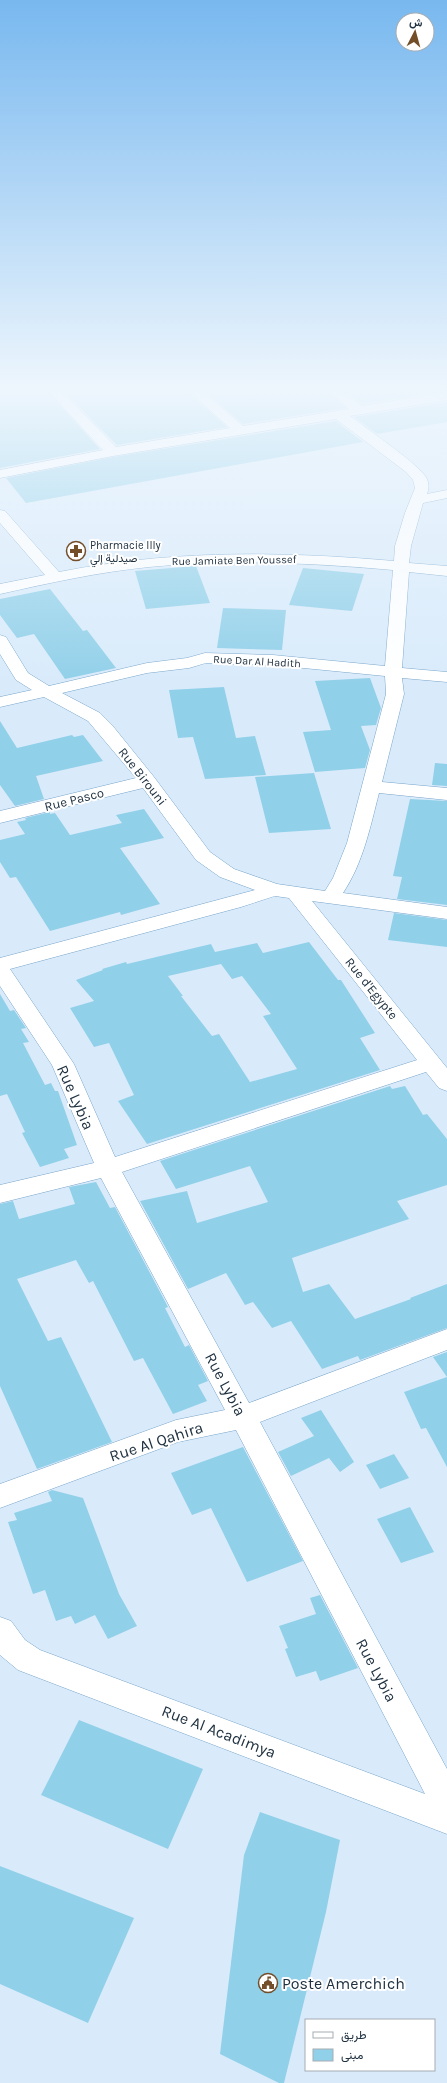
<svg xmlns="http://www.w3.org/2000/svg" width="447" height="2083" viewBox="0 0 447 2083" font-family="Karla,Vazirmatn,sans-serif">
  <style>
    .building { fill: #91d0e9; fill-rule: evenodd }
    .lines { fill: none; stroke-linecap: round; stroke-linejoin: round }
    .minor-casing { stroke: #77a4c9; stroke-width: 1 }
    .minor { fill: #fff; fill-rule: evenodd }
    .labels { text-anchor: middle; stroke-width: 4; stroke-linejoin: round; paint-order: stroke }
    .far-poi-label { font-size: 11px; fill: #203241; stroke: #fff; text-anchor: start }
    .far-street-label { font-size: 11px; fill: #203241; stroke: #fff }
    .street-label { font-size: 13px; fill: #203241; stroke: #fff }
    .near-street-label { font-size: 16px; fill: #203241; stroke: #fff }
    .near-poi-label { font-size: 16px; fill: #203241; stroke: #fff; text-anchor: start }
  </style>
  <rect width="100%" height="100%" fill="#d9ebfb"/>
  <g class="building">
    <polygon points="0,392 48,392 100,449 0,468"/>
    <polygon points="64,392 189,392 227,427 117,445"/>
    <polygon points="205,392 329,392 346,408 243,424"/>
    <polygon points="345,392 440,392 362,404"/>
    <polygon points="447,402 447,422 377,434 354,417"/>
    <polygon points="336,421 363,442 26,503 6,478 113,457"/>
    <polygon points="196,566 210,603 146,609 135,571"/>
    <polygon points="303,568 364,574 352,611 289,605"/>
    <polygon points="50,589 83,631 87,630 116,668 65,679 34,634 17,638 0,615 0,599"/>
    <polygon points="223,608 286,610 282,650 217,648"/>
    <polygon points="370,678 381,708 376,725 361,726 370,750 365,768 315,772 303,732 331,730 315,681"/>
    <polygon points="224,687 236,738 255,736 266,775 205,779 193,737 178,738 169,690"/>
    <polygon points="0,721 17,748 72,735 74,737 83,735 103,761 36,776 44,799 15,806 0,785"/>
    <polygon points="435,763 447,764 447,786 432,785"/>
    <polygon points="314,773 331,829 269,833 255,777"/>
    <polygon points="410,799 447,801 447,905 397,899 402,877 393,876"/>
    <polygon points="144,809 164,838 120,848 160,904 121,915 120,912 50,931 16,877 10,878 0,862 0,840 25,834 17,822 26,820 25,818 50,812 50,814 55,813 70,835 122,823 116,815"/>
    <polygon points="394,913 447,920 447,947 388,940"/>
    <path d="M309 942 338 980H341L375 1033 360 1038 380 1070 147 1144 118 1101 134 1095 109 1043 94 1047 70 1008 94 1001 76 980 103 970 102 969 126 962 127 964 211 944 215 952 257 943 263 953ZM221 964 232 979 242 976 271 1014 263 1016 297 1069 250 1082 219 1034 212 1036 181 996H183L168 976Z"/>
    <polygon points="0,994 10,1011 14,1010 26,1028 21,1029 29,1042 23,1043 45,1085 51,1083 55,1091 58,1091 77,1145 64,1149 69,1158 40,1167 22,1133 25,1132 7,1094 0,1096"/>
    <polygon points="390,1086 392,1089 405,1086 423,1115 427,1114 447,1139 447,1185 397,1201 409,1219 292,1258 303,1292 329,1284 355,1319 411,1299 410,1298 447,1284 447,1328 360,1360 358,1356 322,1369 291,1321 272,1328 253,1302 245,1305 226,1273 188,1289 140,1201 187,1191 197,1223 268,1202 250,1166 176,1189 160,1161"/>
    <polygon points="96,1182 110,1208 115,1207 168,1307 165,1308 185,1347 189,1345 208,1381 198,1385 207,1401 173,1414 143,1358 134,1361 93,1281 89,1283 76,1260 17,1279 48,1341 61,1337 112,1442 37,1469 0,1386 0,1204 13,1201 19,1219 75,1204 69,1187"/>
    <polygon points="447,1352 447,1467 426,1428 421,1429 404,1392 447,1377 433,1357"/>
    <polygon points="321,1410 354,1462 340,1472 329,1458 291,1476 278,1452 314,1436 301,1418"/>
    <polygon points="243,1447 303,1561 247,1582 211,1508 192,1515 171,1473"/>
    <polygon points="394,1454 409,1478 380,1489 366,1465"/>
    <polygon points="52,1490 83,1498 119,1594 137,1626 108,1639 95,1615 75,1624 71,1616 56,1621 45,1590 33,1594 8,1522 17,1520 14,1513 52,1501 48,1492"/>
    <polygon points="410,1507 434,1552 401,1563 377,1519"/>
    <polygon points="320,1595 358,1668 320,1681 316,1671 296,1677 285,1649 288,1648 279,1626 316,1614 310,1598"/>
    <polygon points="79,1720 203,1769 168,1849 41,1795"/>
    <polygon points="260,1812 340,1840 326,1912 284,2083 279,2083 220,2054 244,1855"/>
    <polygon points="0,1866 134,1918 88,2023 0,1984"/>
  </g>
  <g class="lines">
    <g class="minor-casing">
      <path id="minor" d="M49 392H62L116 447 230 428 190 392H203L243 426 349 409 330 392H343L362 406 447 392V400L350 416C365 428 421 465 427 479 429 484 429 489 427 494L447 490V498L423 503 411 546 409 563 447 566V576L409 572 402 668 447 672V682L402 678 404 694 382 782 447 788V800L379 793C370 828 363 863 343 893L447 907V919L312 901 447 1068V1091L439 1088 426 1072 122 1172 249 1403 447 1329V1350L260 1422 447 1769V1834L18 1670 0 1655V1617L11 1621 25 1640 40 1650 425 1794 236 1430 178 1442 0 1508V1484L176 1420 225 1410 101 1178 0 1203V1185L94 1163 52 1065 0 986V958L255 890 220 877 196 860 143 788 0 823V811L136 778 88 721 44 697 0 707V697L32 690 16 680 0 654V635L6 637 28 673 49 686 147 663 187 658 205 653 273 655 385 666 393 570C312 563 230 559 149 567 99 572 49 583 0 594V584L45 575 0 523V510L5 511 59 572C170 550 281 551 394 561L395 546 405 513 415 488 413 480 406 472 336 419 113 456 0 478V470L103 450ZM206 663 273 665 385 676 386 694 347 843 333 878 325 891 277 884 234 869 210 852 154 777 112 725 100 713 62 693 147 673 189 668ZM275 896 289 898 417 1060 115 1157 74 1064 10 969 241 907Z"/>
    </g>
    <use href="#minor" class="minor"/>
  </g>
  <linearGradient id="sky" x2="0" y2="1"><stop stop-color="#78b8ef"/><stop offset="0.57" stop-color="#eef6fd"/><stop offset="1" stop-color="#eef6fd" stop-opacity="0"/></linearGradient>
  <rect width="447" height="683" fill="url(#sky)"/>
  <defs>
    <g id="pharmacy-ring" transform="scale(1)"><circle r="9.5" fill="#fff" stroke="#734e29" stroke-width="1.5"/><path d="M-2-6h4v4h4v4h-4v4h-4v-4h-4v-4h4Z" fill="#734e29"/></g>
    <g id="civic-ring" transform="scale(1)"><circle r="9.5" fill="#fff" stroke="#734e29" stroke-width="1.5"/><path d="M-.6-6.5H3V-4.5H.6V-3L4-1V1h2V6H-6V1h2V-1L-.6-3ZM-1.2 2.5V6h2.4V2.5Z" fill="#734e29"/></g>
  </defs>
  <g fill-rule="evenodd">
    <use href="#pharmacy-ring" x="76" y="551"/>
    <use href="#civic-ring" x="268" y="1983"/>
  </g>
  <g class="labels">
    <g class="far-poi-label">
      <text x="90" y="549">Pharmacie Illy<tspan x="90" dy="13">صيدلية إلي</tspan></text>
    </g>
    <g class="far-street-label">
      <text transform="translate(234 560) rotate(-1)" y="4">Rue Jamiate Ben Youssef</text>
      <text transform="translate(257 661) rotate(3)" y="4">Rue Dar Al Hadith</text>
    </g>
    <g class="street-label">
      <text transform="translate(143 776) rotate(52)" y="5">Rue Birouni</text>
      <text transform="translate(74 799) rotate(-14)" y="5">Rue Pasco</text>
      <text transform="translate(372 988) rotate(51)" y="5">Rue d'Egypte</text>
    </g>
    <g class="near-street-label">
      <text transform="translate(76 1097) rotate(66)" y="6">Rue Lybia</text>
      <text transform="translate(226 1384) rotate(62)" y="6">Rue Lybia</text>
      <text transform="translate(156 1441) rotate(-18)" y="6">Rue Al Qahira</text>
      <text transform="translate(377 1670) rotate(62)" y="6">Rue Lybia</text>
      <text transform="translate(219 1731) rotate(21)" y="6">Rue Al Acadimya</text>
    </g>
    <g class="near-poi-label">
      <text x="282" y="1989">Poste Amerchich</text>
    </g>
  </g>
  <rect x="305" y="2019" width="130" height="52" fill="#ffffff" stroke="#a6adb3"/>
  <rect x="313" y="2032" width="20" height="6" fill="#ffffff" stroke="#a6adb3"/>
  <text x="341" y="2039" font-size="12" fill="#203241">طريق</text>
  <rect x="313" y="2049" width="20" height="12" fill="#91d0e9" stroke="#a6adb3"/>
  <text x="341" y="2059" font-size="12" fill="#203241">مبنى</text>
  <g transform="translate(415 32) rotate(6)"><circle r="19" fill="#ffffff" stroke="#a6adb3"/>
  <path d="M0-3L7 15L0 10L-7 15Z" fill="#734e29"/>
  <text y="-6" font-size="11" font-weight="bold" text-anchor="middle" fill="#203241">ش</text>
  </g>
</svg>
